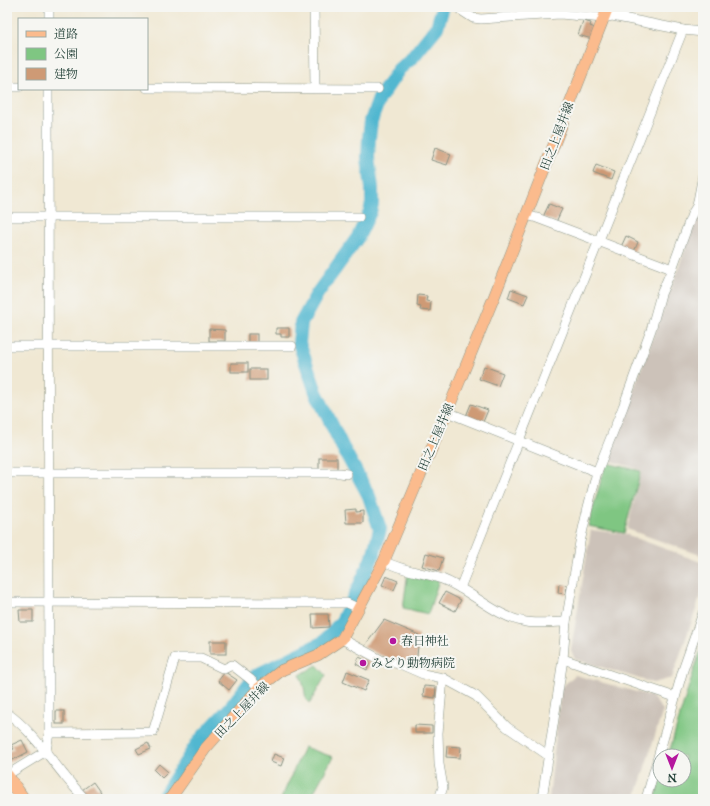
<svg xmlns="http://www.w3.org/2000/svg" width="710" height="806" viewBox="0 0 710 806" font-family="'IM FELL Great Primer','Noto Serif JP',serif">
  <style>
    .industrial { fill: #ccc2b9 }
    .green { fill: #7fc682; stroke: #4f825b }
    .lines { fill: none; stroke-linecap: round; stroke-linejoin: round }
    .river { stroke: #51b7d0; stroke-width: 14 }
    .building { fill: #ce9a75 }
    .minor-casing { stroke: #889284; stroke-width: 10 }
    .major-casing { stroke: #889284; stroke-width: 12 }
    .highway-casing { stroke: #889284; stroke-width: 14 }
    .minor { stroke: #fff; stroke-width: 9 }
    .major { stroke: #fbbb8d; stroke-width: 11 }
    .highway { stroke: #fbbb8d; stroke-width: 13 }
    .poi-dot { fill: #b5179e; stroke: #f6f6f2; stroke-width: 1.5 }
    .labels { text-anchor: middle; stroke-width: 4; stroke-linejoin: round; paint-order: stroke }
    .street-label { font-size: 12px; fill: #1f3d34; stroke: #f6f6f2 }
    .poi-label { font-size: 12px; fill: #1f3d34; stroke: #f6f6f2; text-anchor: start }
  </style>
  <rect width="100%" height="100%" fill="#f6f6f2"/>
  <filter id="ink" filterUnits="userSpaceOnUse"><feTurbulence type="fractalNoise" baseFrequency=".025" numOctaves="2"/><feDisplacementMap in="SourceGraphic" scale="8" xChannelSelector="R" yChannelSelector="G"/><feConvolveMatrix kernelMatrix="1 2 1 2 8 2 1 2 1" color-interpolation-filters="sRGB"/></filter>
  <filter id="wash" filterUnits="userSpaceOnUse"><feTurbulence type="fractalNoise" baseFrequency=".012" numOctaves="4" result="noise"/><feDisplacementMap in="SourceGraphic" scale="16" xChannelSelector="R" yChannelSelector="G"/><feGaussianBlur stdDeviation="0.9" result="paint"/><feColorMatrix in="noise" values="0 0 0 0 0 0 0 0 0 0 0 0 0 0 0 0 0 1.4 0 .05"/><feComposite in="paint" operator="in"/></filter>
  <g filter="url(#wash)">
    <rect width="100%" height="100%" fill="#f0e8d3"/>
    <g class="industrial">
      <polygon points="703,201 703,556 627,529 642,470 608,460"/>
      <polygon points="591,530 625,534 703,563 703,589 672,678 653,683 575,659 571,650"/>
      <polygon points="575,675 651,696 663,710 635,799 549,799 561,688"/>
    </g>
    <g class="green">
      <polygon points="606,463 641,471 624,533 588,526"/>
      <polygon points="408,571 439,580 428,614 403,608"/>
      <polygon points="703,644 703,774 696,799 655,799 661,780 684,780 684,756 668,756 690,682"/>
      <polygon points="317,665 326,675 310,703 306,700 304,687 300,675"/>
      <polygon points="304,747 333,757 310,799 281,799"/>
    </g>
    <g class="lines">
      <polyline class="river" points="162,799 199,741 230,708 255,676 324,642 342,621 360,585 374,553 380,529 369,496 342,446 316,392 299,343 301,323 317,294 358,237 370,212 372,204 372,188 368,158 369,138 371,121 379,99 399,69 412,58 437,27 443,7"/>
    </g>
    <g id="blocks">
      <g class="building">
        <polygon points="583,21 591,23 590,26 595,28 592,39 578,35"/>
        <polygon points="435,148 451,154 447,165 431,160"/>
        <polygon points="596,165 614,172 611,180 593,173"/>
        <polygon points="549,204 562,209 556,222 543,217"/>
        <polygon points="626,236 638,242 634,252 621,247"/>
        <polygon points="511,289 528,295 524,304 508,298"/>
        <polygon points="418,295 427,296 426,301 431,302 430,311 420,310 421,307 417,306"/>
        <polygon points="276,328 289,328 289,337 281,337 281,334 276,334"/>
        <polygon points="209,329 225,330 225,341 209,341"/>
        <rect x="248" y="334" width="9" height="9"/>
        <rect x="231" y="363" width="17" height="9"/>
        <polygon points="484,366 503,373 498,386 479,379"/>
        <rect x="250" y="369" width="17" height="11"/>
        <polygon points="471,404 488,410 483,422 466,416"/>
        <rect x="319" y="458" width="18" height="12"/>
        <polygon points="356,509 356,512 363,511 363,523 346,523 345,510"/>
        <polygon points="426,553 443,558 439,571 422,566"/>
        <polygon points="386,576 398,581 394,590 382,585"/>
        <polygon points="559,584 567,585 566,594 558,593"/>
        <polygon points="445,592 461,600 455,611 439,603"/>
        <polygon points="19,610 33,610 33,622 20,622"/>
        <polygon points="312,614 328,614 329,627 313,628"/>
        <polygon points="384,620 419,635 416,667 380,655 364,647"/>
        <rect x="210" y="641" width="16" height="13"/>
        <polygon points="359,657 370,662 367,670 356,664"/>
        <polygon points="347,671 369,680 364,691 343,682"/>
        <polygon points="225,672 237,680 229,690 218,681"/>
        <polygon points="424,686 436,687 435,698 423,696"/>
        <rect x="56" y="711" width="8" height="13"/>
        <polygon points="415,725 432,726 432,733 415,733"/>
        <polygon points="22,740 28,752 7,763 7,752 14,749 11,745"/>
        <polygon points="148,743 151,749 139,754 136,749"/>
        <polygon points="447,746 461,747 460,758 446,757"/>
        <polygon points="274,754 284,758 281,766 271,762"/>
        <polygon points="159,764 168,772 162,778 154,770"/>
        <polygon points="93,782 100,792 90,799 82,790"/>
      </g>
    </g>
  </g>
  <g filter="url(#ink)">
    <use href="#blocks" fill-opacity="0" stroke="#889284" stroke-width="1"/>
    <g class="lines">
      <g class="minor-casing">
        <g id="minor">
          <polyline points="314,7 315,88"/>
          <polyline points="456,7 473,18 481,19 560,14 603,18 612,16 683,30 703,32"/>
          <polyline points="49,19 49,7"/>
          <polyline points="7,87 19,87"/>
          <polyline points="147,88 378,89"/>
          <polyline points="526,215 537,218 672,269"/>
          <polyline points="7,217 359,217"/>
          <polyline points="7,346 292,346"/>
          <polyline points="447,412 597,472"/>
          <polyline points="7,473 340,473 347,474"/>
          <path d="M384 561C401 571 423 572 442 579 471 590 495 617 526 622 537 624 554 622 566 622"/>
          <polyline points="460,588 683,30"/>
          <polyline points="7,602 347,603 358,608"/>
          <polyline points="342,639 383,661 400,664 423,674 443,678 476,696 507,727 549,756"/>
          <polyline points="563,659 675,697"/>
          <path d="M7 713C30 729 46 753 64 775 70 783 78 791 85 799"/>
          <polyline points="49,733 153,732 175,658 201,658 224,669 232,665 250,679 259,688"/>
          <polyline points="7,775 46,751 49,733 48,89"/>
          <polyline points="439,799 443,787 439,764 438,733 443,678"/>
          <polyline points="542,799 563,659 566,622 580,542 588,507 597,472 623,407 651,330 661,294 672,269 692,214 697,206 703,175"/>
          <polyline points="646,799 683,670 703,613"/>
          <polyline points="702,799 703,797"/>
        </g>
      </g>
      <g class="major-casing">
        <polyline id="major" points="170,799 205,749 259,688 282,670 318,655 342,639 384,561 447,412 494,297 608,7"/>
      </g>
      <g class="highway-casing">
        <polyline id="highway" points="7,776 23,799"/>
      </g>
      <use href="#minor" class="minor"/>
      <use href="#major" class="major"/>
      <use href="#highway" class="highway"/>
    </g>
  </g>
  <g class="poi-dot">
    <circle cx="393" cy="641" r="4"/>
    <circle cx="363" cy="663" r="4"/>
  </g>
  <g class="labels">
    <g class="street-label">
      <text transform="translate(557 136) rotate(-69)" y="4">田之上屋井線</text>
      <text transform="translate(436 437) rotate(-67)" y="4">田之上屋井線</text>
      <text transform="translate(242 710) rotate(-46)" y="4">田之上屋井線</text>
    </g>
    <g class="poi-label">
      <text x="401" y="645">春日神社</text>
      <text x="371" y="667">みどり動物病院</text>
    </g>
  </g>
  <rect width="710" height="806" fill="none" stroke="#f6f6f2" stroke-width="24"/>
  <rect x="18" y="18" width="130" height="72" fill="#f6f6f2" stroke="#a0aca6"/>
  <rect x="26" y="31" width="20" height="6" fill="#fbbb8d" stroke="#a0aca6"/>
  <text x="54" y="38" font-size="12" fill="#1f3d34">道路</text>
  <rect x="26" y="48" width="20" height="12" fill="#7fc682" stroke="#a0aca6"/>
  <text x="54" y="58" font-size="12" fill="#1f3d34">公園</text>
  <rect x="26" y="68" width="20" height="12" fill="#ce9a75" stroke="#a0aca6"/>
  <text x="54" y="78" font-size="12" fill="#1f3d34">建物</text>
  <g transform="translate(672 768) rotate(180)"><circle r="19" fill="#f6f6f2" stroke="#a0aca6"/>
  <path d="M0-3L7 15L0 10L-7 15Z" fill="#b5179e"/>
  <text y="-6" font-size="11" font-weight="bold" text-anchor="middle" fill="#1f3d34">N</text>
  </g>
</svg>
